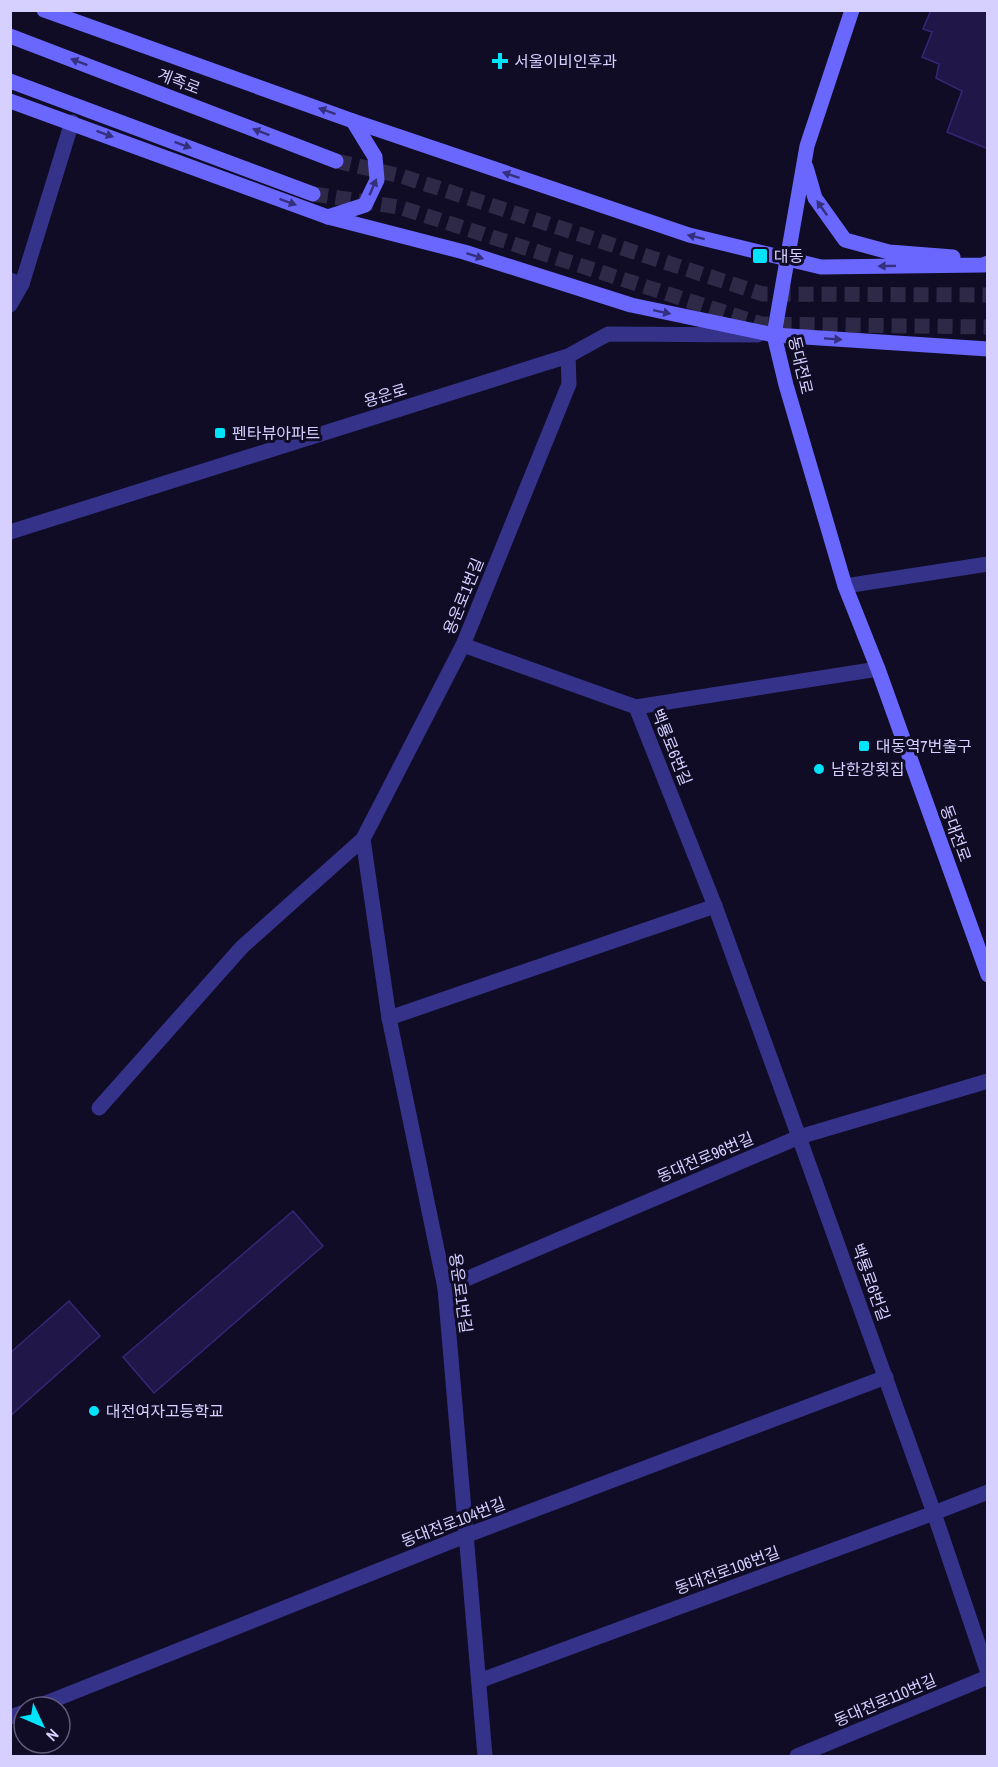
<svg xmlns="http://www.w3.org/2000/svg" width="998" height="1767" viewBox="0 0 998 1767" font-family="'Archivo Narrow','Noto Sans KR',sans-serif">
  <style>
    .building { fill: #201648; stroke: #352677; stroke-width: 1.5 }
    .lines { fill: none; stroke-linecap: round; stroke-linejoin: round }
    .secondary-tunnel { stroke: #2e2946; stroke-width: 15; stroke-dasharray: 15 8; stroke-linecap: butt }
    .minor { stroke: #353289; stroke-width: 15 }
    .tertiary { stroke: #353289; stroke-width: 15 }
    .secondary { stroke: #6a67ff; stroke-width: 15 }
    .oneway { fill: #34307c }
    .poi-dot { fill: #00e4fb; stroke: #100c25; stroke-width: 2 }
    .labels { text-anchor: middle; stroke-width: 6; stroke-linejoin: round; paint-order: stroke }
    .poi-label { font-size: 16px; fill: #d5d0ff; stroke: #100c25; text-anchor: start }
    .street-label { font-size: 16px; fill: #d5d0ff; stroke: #100c25 }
  </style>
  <rect width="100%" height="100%" fill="#100c25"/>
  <g class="building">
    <polygon points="931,10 988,10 988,149 947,132 962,91 936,78 939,64 922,57 932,32 923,29"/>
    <polygon points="293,1211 323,1246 154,1393 123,1357"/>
    <polygon points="69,1301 100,1336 10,1416 10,1353"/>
  </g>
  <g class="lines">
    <g class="secondary-tunnel">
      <polyline points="336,161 401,176 763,294 988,295"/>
      <polyline points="313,194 399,207 761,324 988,327"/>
    </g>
    <g class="minor">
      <polyline points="10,280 22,284 10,305"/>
      <polyline points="22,284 72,122"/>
      <polyline points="845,586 988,564"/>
      <polyline points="463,645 636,707 878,669"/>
      <polyline points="636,707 715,906 799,1137 934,1513 988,1673"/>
      <polyline points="363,839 389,1018 445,1288 485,1756"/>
      <polyline points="389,1018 715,906"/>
      <polyline points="99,1108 242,947 363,839 463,645 569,384 568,356"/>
      <polyline points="445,1288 799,1137 988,1081"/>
      <polyline points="479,1681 934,1513 988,1492"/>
      <polyline points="36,1707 465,1536 886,1377"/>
      <polyline points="10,1717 24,1712"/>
      <polyline points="797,1756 988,1677"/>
    </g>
    <polyline class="tertiary" points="10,532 568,356 608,334 758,335"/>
    <g class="secondary">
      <polyline points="44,10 353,121 689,235 821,267 983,265 988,263"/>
      <polyline points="852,10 807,146 774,335 786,385 845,586 878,669 988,975"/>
      <polyline points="10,36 336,161"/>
      <polyline points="10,81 313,194"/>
      <polyline points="10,101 328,217 464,252 631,305 774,335 988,349"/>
      <polyline points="806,167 815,198 845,240 889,252 953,257"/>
      <polyline points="328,217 365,205 377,180 375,157 353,121"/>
    </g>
  </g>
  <defs><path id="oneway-solid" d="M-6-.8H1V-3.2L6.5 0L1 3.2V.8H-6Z" transform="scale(1.5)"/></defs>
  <g class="oneway">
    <use href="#oneway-solid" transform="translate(79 62) rotate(-159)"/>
    <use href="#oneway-solid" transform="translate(327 111) rotate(-160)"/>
    <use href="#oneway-solid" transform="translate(261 132) rotate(-159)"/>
    <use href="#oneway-solid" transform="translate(105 134) rotate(20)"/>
    <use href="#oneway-solid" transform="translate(183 145) rotate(20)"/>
    <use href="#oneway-solid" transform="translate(511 175) rotate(-161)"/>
    <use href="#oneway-solid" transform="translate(373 187) rotate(-67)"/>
    <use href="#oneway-solid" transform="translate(288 202) rotate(20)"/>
    <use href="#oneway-solid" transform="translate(822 208) rotate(-125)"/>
    <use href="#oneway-solid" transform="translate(696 237) rotate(-166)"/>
    <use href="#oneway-solid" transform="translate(475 256) rotate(18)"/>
    <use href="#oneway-solid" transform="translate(887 266) rotate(179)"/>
    <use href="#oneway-solid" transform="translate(662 312) rotate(12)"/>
    <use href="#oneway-solid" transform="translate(833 339) rotate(4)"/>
  </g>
  <g class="poi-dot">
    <path d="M497 52h6v6h6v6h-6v6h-6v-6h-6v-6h6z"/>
    <rect x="752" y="248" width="16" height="16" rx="3"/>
    <rect x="214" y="427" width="12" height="12" rx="3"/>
    <rect x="858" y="740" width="12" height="12" rx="3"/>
    <circle cx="819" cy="769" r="6"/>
    <circle cx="94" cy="1411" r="6"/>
  </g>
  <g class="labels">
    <g class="poi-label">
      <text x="514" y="67">서울이비인후과</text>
      <text x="774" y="262">대동</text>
      <text x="232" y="439">펜타뷰아파트</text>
      <text x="876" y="752">대동역7번출구</text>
      <text x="831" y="775">남한강횟집</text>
      <text x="106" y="1417">대전여자고등학교</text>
    </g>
    <g class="street-label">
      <text transform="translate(179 81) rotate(21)" y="6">계족로</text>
      <text transform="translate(801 365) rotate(77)" y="6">동대전로</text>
      <text transform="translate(385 395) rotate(-17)" y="6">용운로</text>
      <text transform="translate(463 596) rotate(-68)" y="6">용운로1번길</text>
      <text transform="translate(672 747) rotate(68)" y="6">백룡로6번길</text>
      <text transform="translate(956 833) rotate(70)" y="6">동대전로</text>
      <text transform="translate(705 1157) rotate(-23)" y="6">동대전로96번길</text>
      <text transform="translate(871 1282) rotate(70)" y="6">백룡로6번길</text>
      <text transform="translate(461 1293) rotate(82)" y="6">용운로1번길</text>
      <text transform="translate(453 1522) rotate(-21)" y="6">동대전로104번길</text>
      <text transform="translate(727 1570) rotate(-20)" y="6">동대전로106번길</text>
      <text transform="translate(885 1700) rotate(-23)" y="6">동대전로110번길</text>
    </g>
  </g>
  <rect width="998" height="1767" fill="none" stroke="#d5d0ff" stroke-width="24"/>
  <g transform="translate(42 1725) rotate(134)"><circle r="28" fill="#100c25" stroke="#5f5a7c" stroke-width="1.5"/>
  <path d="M0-4.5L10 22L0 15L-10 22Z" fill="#00e4fb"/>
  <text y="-9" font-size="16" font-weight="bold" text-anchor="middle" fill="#d5d0ff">N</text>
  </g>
</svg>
